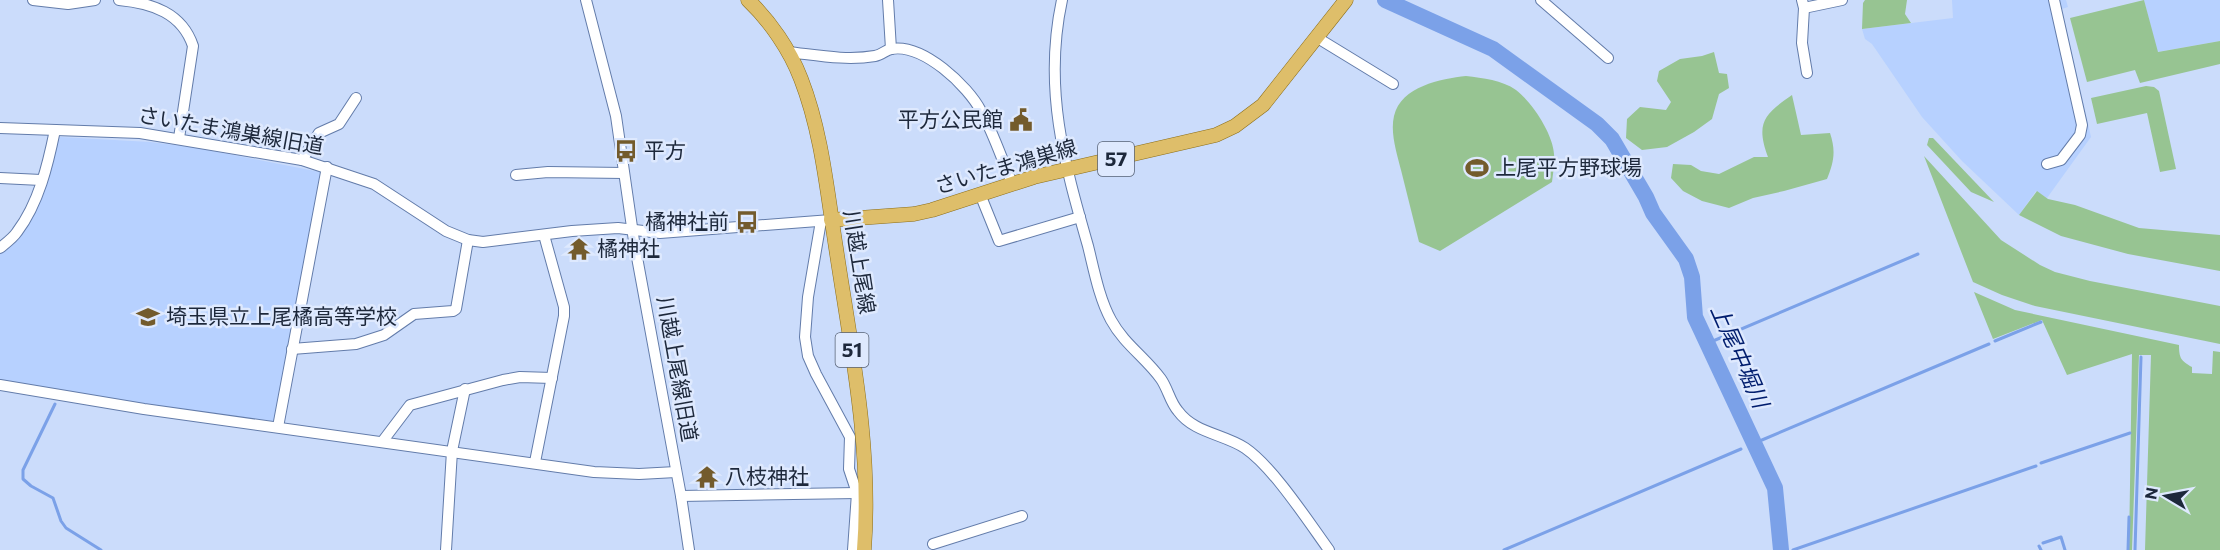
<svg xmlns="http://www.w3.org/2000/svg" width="2220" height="550" viewBox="0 0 2220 550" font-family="Commissioner,'Noto Sans JP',sans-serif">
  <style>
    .built { fill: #b7d1ff }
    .green { fill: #97c492 }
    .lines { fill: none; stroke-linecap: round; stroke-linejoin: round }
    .stream { stroke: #7ba1e8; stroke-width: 3 }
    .river { stroke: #7ba1e8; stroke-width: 16 }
    .minor-casing { stroke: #637caa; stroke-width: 12 }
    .major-casing { stroke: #8c6e19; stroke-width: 15 }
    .minor { stroke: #fff; stroke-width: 10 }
    .major { stroke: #debe6a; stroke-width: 14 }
    .labels { text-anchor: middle; stroke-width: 5; stroke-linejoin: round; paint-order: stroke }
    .shield { fill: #dee9fe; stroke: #576276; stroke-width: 1.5 }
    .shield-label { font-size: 20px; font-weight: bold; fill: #1d283b }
    .poi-label { font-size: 21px; fill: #1d283b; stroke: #dee9fe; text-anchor: start }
    .street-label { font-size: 21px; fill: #1d283b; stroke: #dee9fe }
    .water-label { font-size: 22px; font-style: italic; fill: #001d6e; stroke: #dee9fe }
  </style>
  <rect width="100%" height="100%" fill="#cbdcfb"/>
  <g class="built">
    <polygon points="1952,0 2066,0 2068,7 2062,9 2091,137 2047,198 2036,191 2019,215 1962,161 1922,117 1872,44 1865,39 1862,29 1953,18"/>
    <polygon points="2144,0 2220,0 2220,41 2157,52"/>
    <polygon points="60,137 150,142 197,148 320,172 322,175 276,421 273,424 0,382 0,252 12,240 56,139"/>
  </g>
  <g class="green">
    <polygon points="1865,0 1907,0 1905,14 1911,23 1862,29 1863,3"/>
    <polygon points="2144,0 2158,52 2220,41 2220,64 2140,83 2135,70 2087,82 2070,18"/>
    <polygon points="1714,52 1719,73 1727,74 1729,88 1719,94 1712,119 1694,132 1667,147 1642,150 1626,138 1627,119 1640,107 1666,110 1671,102 1657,81 1659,71 1680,59 1702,56"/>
    <path d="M1466 76C1483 78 1502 80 1516 90 1532 102 1553 134 1554 154 1555 163 1553 173 1552 182L1440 251 1419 242C1413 218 1407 194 1401 170 1397 154 1390 133 1394 116 1401 86 1441 79 1466 76Z"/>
    <polygon points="2146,86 2154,87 2159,91 2176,169 2160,172 2147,113 2097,124 2091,98"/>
    <path d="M1792 95 1801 135 1830 133C1836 151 1834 162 1827 179L1784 191 1753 198 1729 208 1702 201 1683 191 1671 178 1673 164 1691 165 1701 171 1719 174 1754 157H1768C1755 122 1765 114 1792 95Z"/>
    <polygon points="1929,138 1933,138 1994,202 1971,192 1927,145"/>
    <polygon points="1924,156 2001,240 2040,265 2055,272 2090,281 2220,306 2220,344 2035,306 2002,295 1973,282"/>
    <polygon points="2037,191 2048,199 2075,205 2139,228 2220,235 2220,271 2128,254 2061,236 2019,215"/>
    <path d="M1974 292 2015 310 2179 345C2179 358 2181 361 2192 367V373L2212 374 2213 351 2220 352V550H2145L2151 355H2139L2132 550H2129L2132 354 2067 375 2042 320 1993 339Z"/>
  </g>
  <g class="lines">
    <g class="stream">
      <polyline points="1713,341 1918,254"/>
      <polyline points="1995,341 2041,322"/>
      <polyline points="55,404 23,470 23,479 31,486 53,498 61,521 66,528 101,550"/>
      <polyline points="1762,440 1989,344"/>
      <polyline points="2041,463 2130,433"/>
      <polyline points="2043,543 2061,537 2065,550"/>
      <polyline points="2039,546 2041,550"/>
      <polyline points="1504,550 1741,449"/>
      <polyline points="1793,550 2036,466"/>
      <polyline points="2128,550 2129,517"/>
      <polyline points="2135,550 2141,357"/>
    </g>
    <polyline class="river" points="1385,0 1493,49 1597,124 1612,139 1646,197 1653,213 1686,259 1692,277 1695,317 1775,488 1781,550"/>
    <g class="minor-casing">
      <g id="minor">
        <polyline points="33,0 68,4 95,0"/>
        <path d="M119 0C152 3 182 13 193 46L179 138"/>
        <polyline points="586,0 616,116 634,241 681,496 689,550"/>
        <polyline points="888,0 891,49"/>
        <path d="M1062 0C1043 88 1064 162 1088 246 1094 270 1099 298 1111 320 1124 344 1146 358 1161 379 1168 389 1170 402 1178 411 1194 433 1224 434 1245 448 1273 467 1308 521 1329 550"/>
        <polyline points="1541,0 1608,58"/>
        <polyline points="1802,0 1804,8 1802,43 1807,73"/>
        <polyline points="1804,8 1842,0"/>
        <polyline points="1316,37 1393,84"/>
        <path d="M788 52C816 55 846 61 875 56 881 55 886 50 891 49 923 43 968 86 981 111 994 134 1002 160 1012 183"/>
        <polyline points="0,128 140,133 302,160 374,184 446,231 468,240 483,242 572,231 618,228 660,233 831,220"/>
        <polyline points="302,160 319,133 339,124 356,98"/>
        <polyline points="2047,164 2061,160 2080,135 2082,125 2054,0"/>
        <polyline points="516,175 548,172 624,173"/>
        <polyline points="0,178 41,180"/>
        <polyline points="980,194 999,241 1080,217"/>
        <polyline points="821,221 808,297 805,337 808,356 816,374 850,437 849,469 857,493 853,550"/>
        <path d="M0 248C6 243 13 238 17 232 39 203 48 164 55 130"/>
        <polyline points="292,349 356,344 384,335 414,314 453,311 456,309 468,240"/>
        <polyline points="0,385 144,409 594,472 639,474 676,472"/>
        <polyline points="278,427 327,167"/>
        <polyline points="382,442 410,405 503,380 520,377 552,378"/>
        <polyline points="535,462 564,316 564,307 544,235"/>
        <polyline points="681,496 857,493"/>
        <polyline points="933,544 1022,516"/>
        <polyline points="446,550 452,451 465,389"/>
      </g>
    </g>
    <g class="major-casing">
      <g id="major">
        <path d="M748 0C770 21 790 50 801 79 822 133 827 191 836 248 851 348 872 448 864 550"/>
        <polyline points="831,220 914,214 932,210 1034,177 1216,135 1235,126 1263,105 1346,0"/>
      </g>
    </g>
    <use href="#minor" class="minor"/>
    <use href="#major" class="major"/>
  </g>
  <defs>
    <g id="civic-bare" transform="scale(1.8)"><path d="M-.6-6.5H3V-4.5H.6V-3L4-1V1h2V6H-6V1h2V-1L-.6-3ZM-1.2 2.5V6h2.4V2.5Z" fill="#735b2c" stroke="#dee9fe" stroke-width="2.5" paint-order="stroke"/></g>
    <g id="bus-bare" transform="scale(1.8)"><path d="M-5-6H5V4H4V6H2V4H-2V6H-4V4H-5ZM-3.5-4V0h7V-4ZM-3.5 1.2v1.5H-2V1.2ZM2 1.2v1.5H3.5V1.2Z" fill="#735b2c" stroke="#dee9fe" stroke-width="2.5" paint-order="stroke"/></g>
    <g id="stadium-bare" transform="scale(1.8)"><path d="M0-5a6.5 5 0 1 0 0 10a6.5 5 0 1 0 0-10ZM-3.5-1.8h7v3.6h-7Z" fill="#735b2c" stroke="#dee9fe" stroke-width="2.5" paint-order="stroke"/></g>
    <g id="temple-bare" transform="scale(1.8)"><path d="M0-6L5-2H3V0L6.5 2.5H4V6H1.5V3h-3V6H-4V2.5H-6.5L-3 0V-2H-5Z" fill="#735b2c" stroke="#dee9fe" stroke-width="2.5" paint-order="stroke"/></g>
    <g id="school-bare" transform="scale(1.8)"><path d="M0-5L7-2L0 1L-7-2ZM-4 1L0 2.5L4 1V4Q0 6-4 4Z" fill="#735b2c" stroke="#dee9fe" stroke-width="2.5" paint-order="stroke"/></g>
  </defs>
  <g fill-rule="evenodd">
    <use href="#civic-bare" x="1021" y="120"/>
    <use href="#bus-bare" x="626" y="151"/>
    <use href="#stadium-bare" x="1477" y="168"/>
    <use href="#bus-bare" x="747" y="222"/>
    <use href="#temple-bare" x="579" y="249"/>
    <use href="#school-bare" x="148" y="317"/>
    <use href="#temple-bare" x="707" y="477"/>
  </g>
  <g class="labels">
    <g class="shield">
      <rect x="1098" y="142" width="36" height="34" rx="4.5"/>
      <rect x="835.5" y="333" width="33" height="34" rx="4.5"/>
    </g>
    <g class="shield-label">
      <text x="1116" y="166">57</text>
      <text x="852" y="357">51</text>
    </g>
    <g class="poi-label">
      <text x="1003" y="127" text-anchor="end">平方公民館</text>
      <text x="644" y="158">平方</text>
      <text x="1495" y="175">上尾平方野球場</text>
      <text x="729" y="229" text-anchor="end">橘神社前</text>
      <text x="597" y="256">橘神社</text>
      <text x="166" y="324">埼玉県立上尾橘高等学校</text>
      <text x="725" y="484">八枝神社</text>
    </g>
    <g class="street-label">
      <text transform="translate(231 131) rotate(10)" y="7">さいたま鴻巣線旧道</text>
      <text transform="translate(1006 167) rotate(-16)" y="7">さいたま鴻巣線</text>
      <text transform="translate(859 262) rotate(81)" y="7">川越上尾線</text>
      <text transform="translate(677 369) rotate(80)" y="7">川越上尾線旧道</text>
    </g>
    <g class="water-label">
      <text transform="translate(1740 356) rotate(66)" y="8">上尾中堀川</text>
    </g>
  </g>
  <g transform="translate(2166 496) rotate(280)" stroke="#dee9fe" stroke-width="4.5" paint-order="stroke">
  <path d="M0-4.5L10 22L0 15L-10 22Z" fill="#1d283b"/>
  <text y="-9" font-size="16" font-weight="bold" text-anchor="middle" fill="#1d283b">N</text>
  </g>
</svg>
